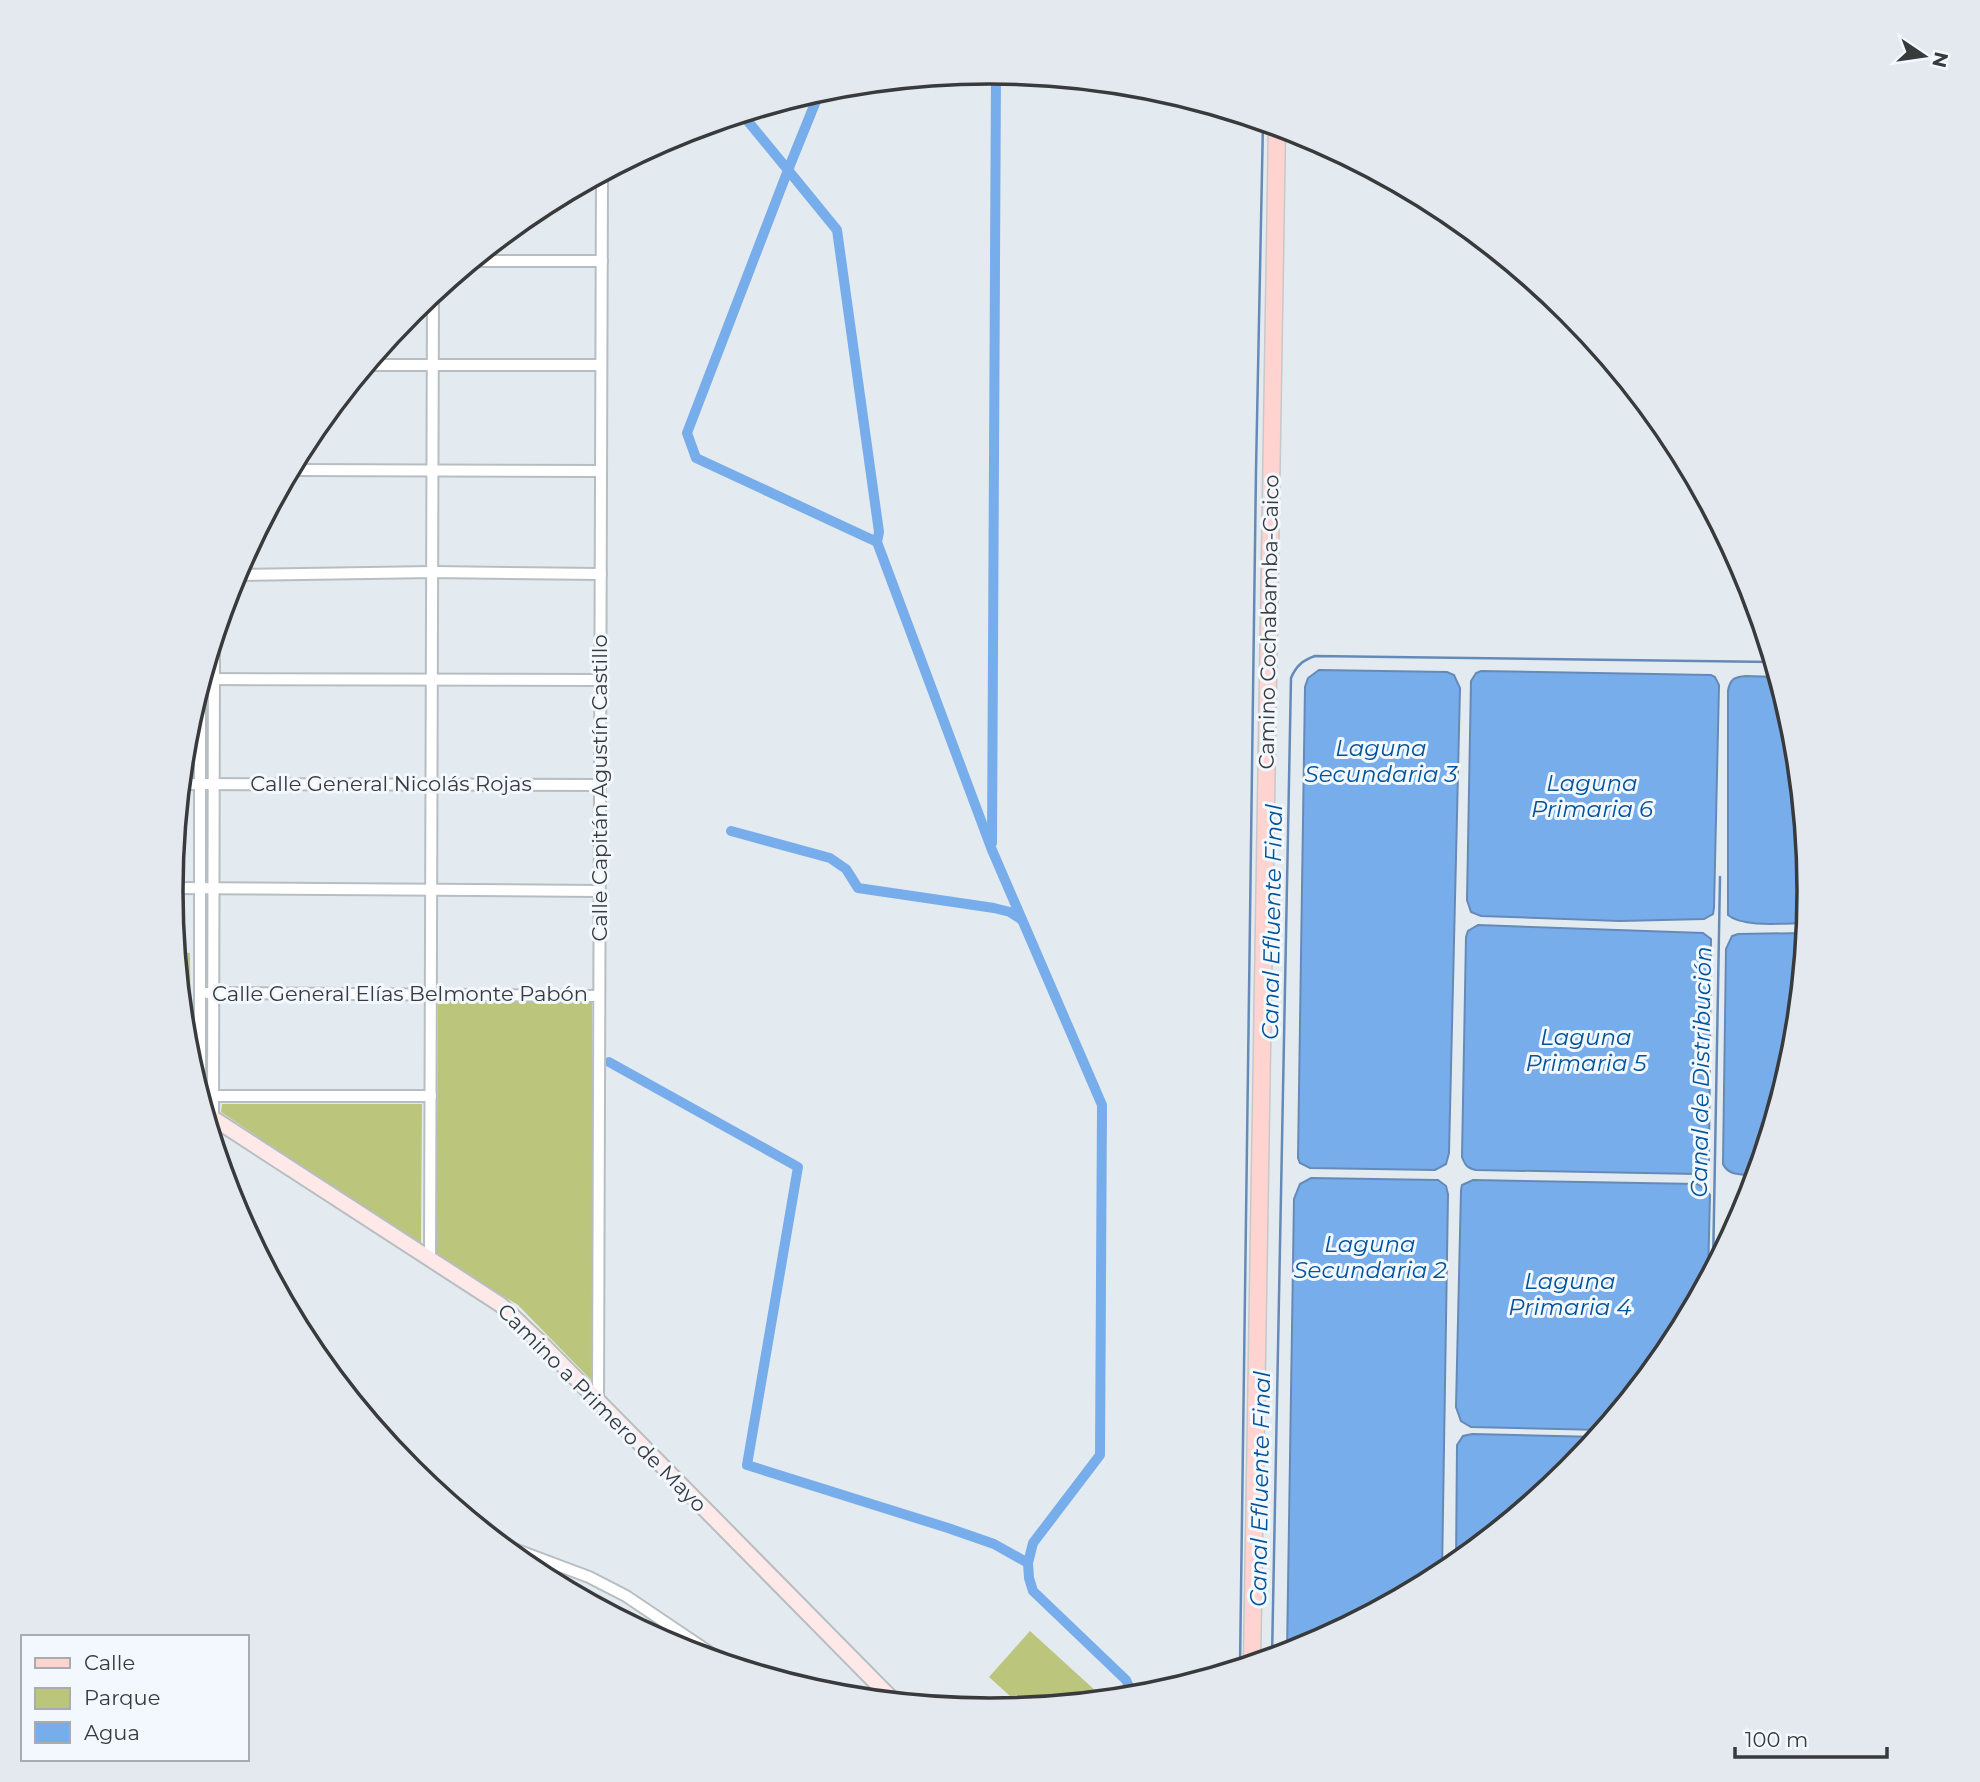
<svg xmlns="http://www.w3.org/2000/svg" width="1980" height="1782" viewBox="0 0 1980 1782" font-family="Montserrat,sans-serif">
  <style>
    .green { fill: #bbc57c }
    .water { fill: #78adec; stroke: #658ab7; stroke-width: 2 }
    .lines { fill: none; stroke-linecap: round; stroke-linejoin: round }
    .stream { stroke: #658ab7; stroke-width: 2.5 }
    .canal { stroke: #78adec; stroke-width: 10 }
    .street-casing { stroke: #b7bec2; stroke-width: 14 }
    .secondary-casing { stroke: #b7bec2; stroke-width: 18 }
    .primary-casing { stroke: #c7c8c8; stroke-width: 19 }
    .street { stroke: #fff; stroke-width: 10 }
    .secondary { stroke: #ffe9e8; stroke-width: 14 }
    .primary { stroke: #fed3d0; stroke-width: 16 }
    .labels { text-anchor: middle; stroke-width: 6; stroke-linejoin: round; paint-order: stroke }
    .street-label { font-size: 21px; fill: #383a3c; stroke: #f2f8fe }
    .water-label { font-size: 23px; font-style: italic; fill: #01539c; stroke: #f2f8fe }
    .rim { fill: none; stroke: #383a3c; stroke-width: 3.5 }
  </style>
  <rect width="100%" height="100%" fill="#e4ebf0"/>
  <g class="green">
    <polygon points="177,952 190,953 191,1065 186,1050"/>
    <polygon points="438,1001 592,1001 592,1381 518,1305 436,1256"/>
    <polygon points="222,1104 422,1104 421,1245 313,1174 305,1174 304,1168 221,1112"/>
    <polygon points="1030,1631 1098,1693 1091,1700 1022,1707 989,1677"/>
  </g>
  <g class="water">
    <polygon points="1319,670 1447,672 1454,675 1460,688 1449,1153 1446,1164 1435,1170 1310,1168 1300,1163 1298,1158 1305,687 1308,678"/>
    <polygon points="1481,671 1711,675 1715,677 1719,685 1714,908 1713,914 1704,919 1620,921 1481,916 1471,912 1467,900 1471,681 1476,673"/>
    <path d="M1746 676 1777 677 1794 732 1809 891 1806 923C1786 923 1743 928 1728 915V691C1730 679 1734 677 1746 676Z"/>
    <path d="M1478 925 1703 933 1711 939 1709 1160 1704 1170 1697 1174 1476 1170C1467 1168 1465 1165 1462 1157L1466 937 1468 931Z"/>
    <path d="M1805 933 1793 1051 1756 1175C1744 1174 1729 1177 1723 1164L1726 949 1732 936 1738 934Z"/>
    <polygon points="1311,1178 1438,1180 1446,1186 1448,1194 1442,1574 1303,1648 1287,1653 1294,1199 1300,1184"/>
    <polygon points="1473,1180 1697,1184 1707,1190 1710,1195 1708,1276 1671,1346 1603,1430 1471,1427 1461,1421 1456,1407 1461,1190 1462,1185"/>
    <polygon points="1472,1434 1597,1437 1569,1471 1456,1564 1457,1445 1463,1436"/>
  </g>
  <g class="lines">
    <g class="stream">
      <polyline points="1713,1268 1720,877"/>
      <path d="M1272 1658 1291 678C1296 666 1303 660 1315 656L1773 662"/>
      <polyline points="1240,1667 1256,470 1263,122"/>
    </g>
    <g class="canal">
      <polyline points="820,91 788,170 837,230 879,532 877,542 992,850 1102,1105 1100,1455 1033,1543 1028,1563 1029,1578 1033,1591 1126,1680 1133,1696"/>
      <polyline points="742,114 788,170 687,433 696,458 877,542"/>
      <polyline points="731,831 830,858 846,869 858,888 994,908 1010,912 1022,920"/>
      <polyline points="992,843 996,72"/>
      <polyline points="609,1062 798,1167 747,1465 948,1528 994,1544 1028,1563"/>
    </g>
    <g class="street-casing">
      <g id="street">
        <polyline points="473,261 602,261"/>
        <polyline points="367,365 601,365"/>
        <polyline points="291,470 601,471"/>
        <polyline points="234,575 433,572 601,574"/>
        <polyline points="202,679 600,680"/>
        <polyline points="181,784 600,785"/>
        <polyline points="171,888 600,891"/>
        <polyline points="207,993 599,996"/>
        <polyline points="200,1095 200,686"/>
        <polyline points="207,1096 431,1096"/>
        <polyline points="213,1118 214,640"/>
        <polyline points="430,1259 433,293"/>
        <polyline points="598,1402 602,174"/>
        <polyline points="501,1544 589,1577 626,1596 724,1662"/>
      </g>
    </g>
    <g class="secondary-casing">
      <polyline id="secondary" points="205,1113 501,1305 544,1346 894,1701"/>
    </g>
    <g class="primary-casing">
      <polyline id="primary" points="1252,1663 1277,126"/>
    </g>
    <use href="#street" class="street"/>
    <use href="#secondary" class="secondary"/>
    <use href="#primary" class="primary"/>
  </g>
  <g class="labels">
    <g class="street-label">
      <text transform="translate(1269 622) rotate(-89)" y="7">Camino Cochabamba-Caico</text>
      <text x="391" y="791">Calle General Nicolás Rojas</text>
      <text transform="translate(600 788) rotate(-90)" y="7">Calle Capitán Agustín Castillo</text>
      <text x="400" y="1001">Calle General Elías Belmonte Pabón</text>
      <text transform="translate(602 1408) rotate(45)" y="7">Camino a Primero de Mayo</text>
    </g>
    <g class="water-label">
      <text x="1381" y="756">Laguna<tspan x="1381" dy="26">Secundaria 3</tspan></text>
      <text x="1592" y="791">Laguna<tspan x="1592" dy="26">Primaria 6</tspan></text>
      <text transform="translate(1272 922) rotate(-89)" y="8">Canal Efluente Final</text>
      <text x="1586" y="1045">Laguna<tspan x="1586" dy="26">Primaria 5</tspan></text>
      <text transform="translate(1701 1072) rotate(-89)" y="8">Canal de Distribución</text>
      <text x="1370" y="1252">Laguna<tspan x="1370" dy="26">Secundaria 2</tspan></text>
      <text x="1570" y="1289">Laguna<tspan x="1570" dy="26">Primaria 4</tspan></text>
      <text transform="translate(1260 1489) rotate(-89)" y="8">Canal Efluente Final</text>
    </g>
  </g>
  <path d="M0 0H1980V1782H0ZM183 891a807 807 0 1 1 1614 0a807 807 0 1 1-1614 0Z" fill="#e3e9ee" fill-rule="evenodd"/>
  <path class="rim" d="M183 891a807 807 0 1 1 1614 0a807 807 0 1 1-1614 0Z"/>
  <rect x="21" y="1635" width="228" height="126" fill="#f2f8fe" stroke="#a8acb0" stroke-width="2"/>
  <rect x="35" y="1658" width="35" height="10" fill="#fed3d0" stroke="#a8acb0" stroke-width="2"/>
  <text x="84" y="1670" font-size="21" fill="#383a3c">Calle</text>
  <rect x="35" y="1688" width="35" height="21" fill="#bbc57c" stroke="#a8acb0" stroke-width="2"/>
  <text x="84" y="1705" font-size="21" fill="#383a3c">Parque</text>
  <rect x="35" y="1722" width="35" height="21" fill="#78adec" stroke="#a8acb0" stroke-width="2"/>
  <text x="84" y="1740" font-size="21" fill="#383a3c">Agua</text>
  <g transform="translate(1924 56) rotate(103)" stroke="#f2f8fe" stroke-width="5" paint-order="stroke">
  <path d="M0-5L12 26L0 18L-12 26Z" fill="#383a3c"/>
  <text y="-10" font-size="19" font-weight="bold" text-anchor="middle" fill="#383a3c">N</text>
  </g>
  <path d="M1735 1747v10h152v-10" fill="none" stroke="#383a3c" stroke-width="3.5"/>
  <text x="1745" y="1747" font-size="21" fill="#383a3c" stroke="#f2f8fe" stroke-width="5" paint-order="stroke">100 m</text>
</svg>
